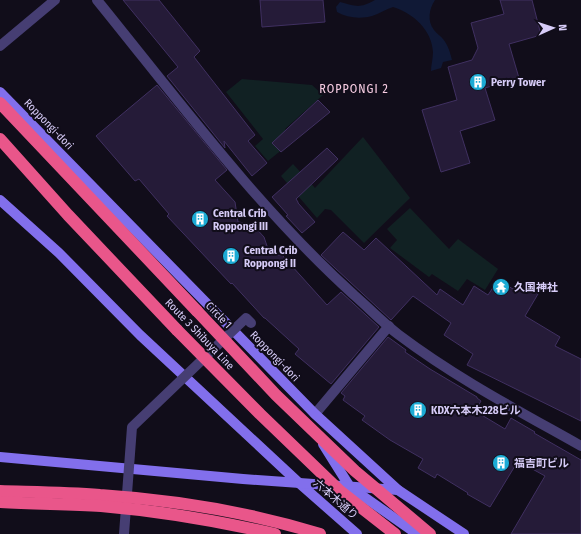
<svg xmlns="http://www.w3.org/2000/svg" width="581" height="534" viewBox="0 0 581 534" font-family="'Fira Sans Condensed','Noto Sans JP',sans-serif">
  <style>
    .green { fill: #112123 }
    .water { fill: #101936 }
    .building { fill: #251b38; stroke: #403061 }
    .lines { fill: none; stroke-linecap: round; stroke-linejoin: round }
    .minor { stroke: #463e73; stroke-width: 10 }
    .secondary { stroke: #826fec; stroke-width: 10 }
    .motorway { stroke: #e9568a; stroke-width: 12 }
    .pedestrian-bridge { stroke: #463e73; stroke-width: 10 }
    .motorway-bridge { stroke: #e9568a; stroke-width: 12 }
    .labels { text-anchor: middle; stroke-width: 4; stroke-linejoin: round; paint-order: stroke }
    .poi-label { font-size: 11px; font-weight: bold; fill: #d7ccf8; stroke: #110d1a; text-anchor: start }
    .street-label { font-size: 11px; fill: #d7ccf8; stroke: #110d1a }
    .neighbourhood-label { font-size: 12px; letter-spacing: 1px; fill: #f9cee4; stroke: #110d1a }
  </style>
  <rect width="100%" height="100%" fill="#110d1a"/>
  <g class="green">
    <polygon points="242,79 312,85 323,95 285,129 294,140 268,161 255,146 263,139 226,92"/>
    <polygon points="363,137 410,198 364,243 331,210 325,209 317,218 281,176 293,164 315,188"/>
    <polygon points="410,208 449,249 458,239 498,269 485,290 467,279 458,291 432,274 429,277 390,248 397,240 387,229"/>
  </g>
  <path class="water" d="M375 0H435C429 9 427 21 434 30 437 34 441 36 443 39 448 45 450 52 452 60L443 62 441 68 431 71C431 65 433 59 433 52 432 30 413 13 393 7 386 9 379 14 372 16 361 19 347 18 337 12L336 7 340 2C356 6 359 9 375 0Z"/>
  <g class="building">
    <polygon points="123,0 159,0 200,51 194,57 255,135 248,141 267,163 252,176 224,141 225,148 167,76 178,67"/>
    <polygon points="260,0 323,0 325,22 262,27"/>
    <polygon points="500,0 532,0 541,35 509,44 519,78 485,88 495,120 460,131 470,163 441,172 422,110 457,100 448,67 472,60 478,48 471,23 504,14"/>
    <polygon points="157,85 227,170 215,180 235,202 238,222 252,224 264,237 270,255 282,255 327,305 341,292 379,327 331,384 295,354 299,349 265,318 264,318 232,283 231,284 167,216 169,214 139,179 135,181 96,136"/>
    <polygon points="318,100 330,112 281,152 272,143"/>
    <polygon points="327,148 338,159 296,199 298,202 298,203 315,222 302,233 286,216 288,215 272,197"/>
    <polygon points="343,232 364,250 376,238 437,295 440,289 463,305 474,286 488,295 498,280 513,289 518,282 538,294 525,316 560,337 555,346 581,359 581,421 467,365 473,354 444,335 451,323 413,296 391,320 321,255"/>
    <polygon points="388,337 406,350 405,352 430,369 477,397 477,398 481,401 475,411 505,429 511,418 535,432 534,433 581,460 581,534 511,534 545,476 518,461 490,507 467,494 468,493 437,474 435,478 418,468 423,459 390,440 362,420 365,416 343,400 345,396 341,393"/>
  </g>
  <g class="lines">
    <g class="minor">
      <path d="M97 0C179 101 257 207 354 295 369 308 383 323 399 335 456 378 519 411 581 446"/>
      <polyline points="0,46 55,0"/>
      <polyline points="315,414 389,326"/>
    </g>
    <g class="secondary">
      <polyline points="0,92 315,414 398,490 464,534"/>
      <polyline points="0,200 59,253 140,335 299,483 357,534"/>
      <polyline points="323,444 350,487 417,534"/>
      <polyline points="0,457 243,479 398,490"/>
    </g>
    <g class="motorway">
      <polyline points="0,103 197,311"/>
      <polyline points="0,139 68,215 177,330"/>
    </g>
    <polyline class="pedestrian-bridge" points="124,534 132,427 246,318 251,323"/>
    <g class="motorway-bridge">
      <polyline points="197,311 276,395 355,471 430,534"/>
      <polyline points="177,330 260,414 340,491 395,534"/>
      <path d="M0 491C33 492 67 492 100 495 175 500 249 512 320 534"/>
      <path d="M0 502C33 504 67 504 101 506 159 511 218 521 275 534"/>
    </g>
  </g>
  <defs>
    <g id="building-disc" transform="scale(0.9)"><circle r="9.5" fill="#1cabd5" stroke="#110d1a"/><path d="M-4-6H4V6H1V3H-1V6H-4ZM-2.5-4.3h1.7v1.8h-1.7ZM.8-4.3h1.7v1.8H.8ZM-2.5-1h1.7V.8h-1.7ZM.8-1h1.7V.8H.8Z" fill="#fff"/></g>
    <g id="temple-disc" transform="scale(0.9)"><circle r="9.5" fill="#1cabd5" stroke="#110d1a"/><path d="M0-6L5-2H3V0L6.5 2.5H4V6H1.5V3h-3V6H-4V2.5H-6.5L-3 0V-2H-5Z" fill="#fff"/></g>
  </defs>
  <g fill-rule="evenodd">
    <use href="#building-disc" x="478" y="82"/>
    <use href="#building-disc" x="200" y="219"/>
    <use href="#building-disc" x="231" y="256"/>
    <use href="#temple-disc" x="501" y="287"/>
    <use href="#building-disc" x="418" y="410"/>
    <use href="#building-disc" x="501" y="463"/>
  </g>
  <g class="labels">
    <g class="poi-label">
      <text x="491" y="86">Perry Tower</text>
      <text x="213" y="217">Central Crib<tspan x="213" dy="13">Roppongi III</tspan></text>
      <text x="244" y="254">Central Crib<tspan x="244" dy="13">Roppongi II</tspan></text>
      <text x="514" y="291">久国神社</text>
      <text x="431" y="414">KDX六本木228ビル</text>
      <text x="514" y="467">福吉町ビル</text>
    </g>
    <g class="street-label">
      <text transform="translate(49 124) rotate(46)" y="4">Roppongi-dori</text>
      <text transform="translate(219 315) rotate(46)" y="4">Circle 1</text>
      <text transform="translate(200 334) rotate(46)" y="4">Route 3 Shibuya Line</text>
      <text transform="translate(275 356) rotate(46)" y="4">Roppongi-dori</text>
      <text transform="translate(336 499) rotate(41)" y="4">六本木通り</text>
    </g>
    <g class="neighbourhood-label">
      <text x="354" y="93">ROPPONGI 2</text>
    </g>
  </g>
  <g transform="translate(553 28) rotate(87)" stroke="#110d1a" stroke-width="3" paint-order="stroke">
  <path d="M0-3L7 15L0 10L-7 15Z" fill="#d7ccf8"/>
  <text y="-6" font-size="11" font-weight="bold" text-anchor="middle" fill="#d7ccf8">N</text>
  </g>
</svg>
